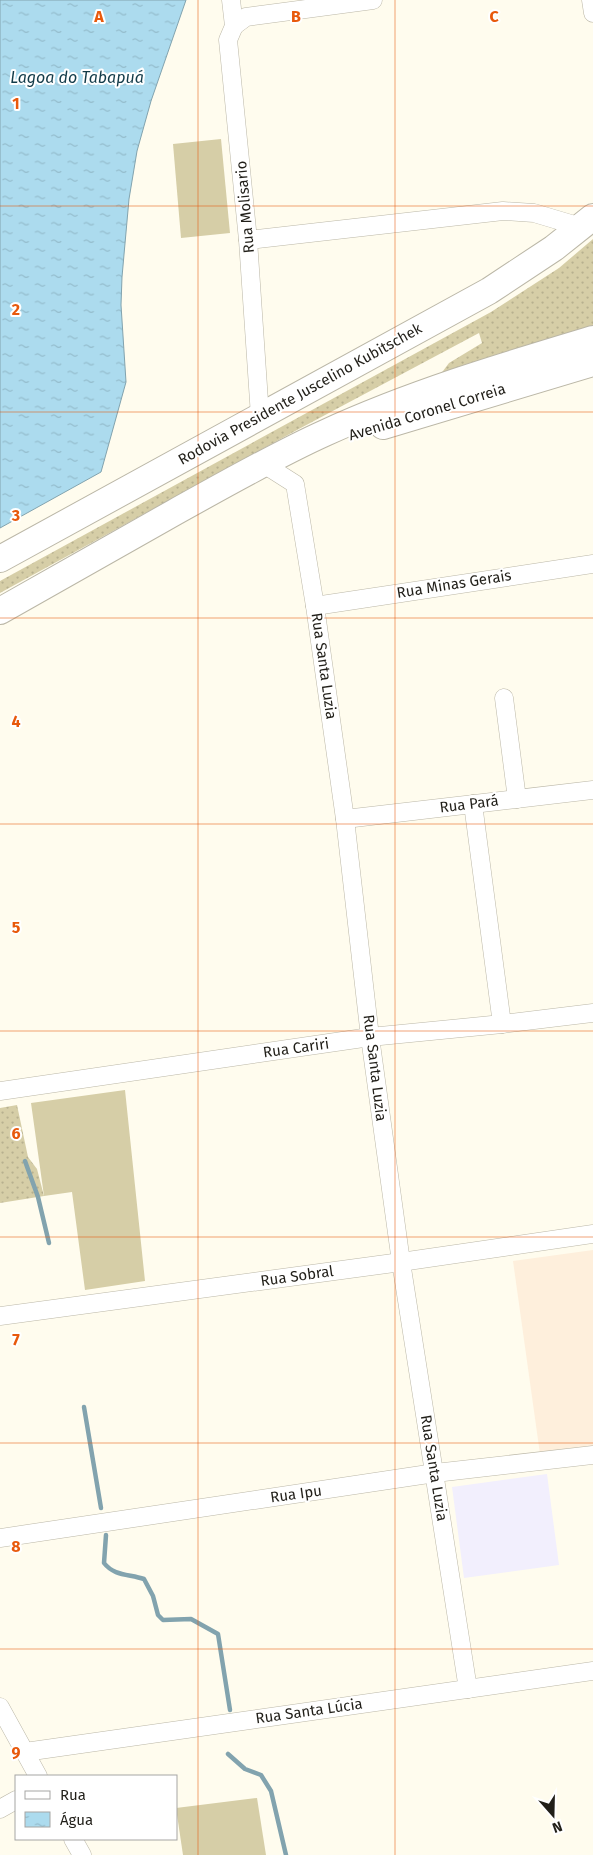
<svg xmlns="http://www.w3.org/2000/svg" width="593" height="1855" viewBox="0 0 593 1855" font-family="'Fira Sans',sans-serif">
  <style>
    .industrial { fill: #feefdc }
    .medical { fill: #f2effd }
    .grass { fill: url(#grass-dots) }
    .garden { fill: #d6cea7 }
    .water { fill: url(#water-ripples); stroke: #82a3ae }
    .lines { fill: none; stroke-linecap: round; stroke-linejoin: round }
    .stream { stroke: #82a3ae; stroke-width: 4.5 }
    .minor-casing { stroke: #bbb7a7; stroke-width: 19 }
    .highway-casing { stroke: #bbb7a7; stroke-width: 28 }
    .minor { stroke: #fff; stroke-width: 18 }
    .highway { stroke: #fff; stroke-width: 26 }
    .grid { fill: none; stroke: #e8590c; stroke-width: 1; stroke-opacity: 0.55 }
    .labels { text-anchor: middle; stroke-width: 4; stroke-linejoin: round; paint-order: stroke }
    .street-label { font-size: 15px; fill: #211f19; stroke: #fff }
    .water-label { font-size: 16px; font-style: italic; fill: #123b49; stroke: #fff }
    .grid-label { font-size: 16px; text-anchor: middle; font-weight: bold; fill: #e8590c; stroke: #fff; stroke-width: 4; stroke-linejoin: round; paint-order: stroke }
  </style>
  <defs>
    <pattern id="grass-dots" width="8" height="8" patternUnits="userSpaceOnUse" patternTransform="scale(1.25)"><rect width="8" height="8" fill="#d6cea7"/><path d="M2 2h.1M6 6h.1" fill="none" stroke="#b7b08f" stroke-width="1.8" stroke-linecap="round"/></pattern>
    <pattern id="water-ripples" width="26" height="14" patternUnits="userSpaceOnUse" patternTransform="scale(1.25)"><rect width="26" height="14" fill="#acdbee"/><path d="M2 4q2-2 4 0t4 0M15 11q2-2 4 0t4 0" fill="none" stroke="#94bccc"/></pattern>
  </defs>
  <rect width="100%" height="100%" fill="#fffcee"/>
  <polygon class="industrial" points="593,1250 593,1446 540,1454 513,1261"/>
  <polygon class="medical" points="547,1474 559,1565 464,1578 452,1487"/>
  <g class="grass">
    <polygon points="593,239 593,330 437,379 449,363 482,343 479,333 297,430 0,593 0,581 491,312 559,268"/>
    <polygon points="17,1105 28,1157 37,1169 44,1196 0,1203 0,1108"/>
  </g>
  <g class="garden">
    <polygon points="221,139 230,233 181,238 173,144"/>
    <polygon points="125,1090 145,1281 85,1290 72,1192 44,1196 31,1103"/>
    <polygon points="257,1798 266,1855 183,1855 176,1808"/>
  </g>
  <polygon class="water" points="0,0 186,0 151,101 137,151 129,199 122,277 121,305 126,382 101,472 0,528"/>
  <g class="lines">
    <g class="stream">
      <polyline points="25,1161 38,1197 49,1243"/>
      <polyline points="84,1407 101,1508"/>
      <path d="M106 1535 104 1563C114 1576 129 1574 144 1579L153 1596 158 1615 163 1620 191 1619 218 1634 230 1710"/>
      <polyline points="228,1754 245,1769 261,1775 271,1791 286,1855"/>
    </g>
    <g class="minor-casing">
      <g id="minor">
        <polyline points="231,0 234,26 228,40 248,240 260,416"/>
        <polyline points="591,0 593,13"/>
        <polyline points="234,26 246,17 373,0"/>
        <polyline points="248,240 503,211 534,213 581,227"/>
        <polyline points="262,463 295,484 315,606 345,819 370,1037 401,1262 468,1689"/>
        <polyline points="315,606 593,564"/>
        <polyline points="504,698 517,799"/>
        <polyline points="473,804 502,1024"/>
        <polyline points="345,819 593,790"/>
        <polyline points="0,1091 370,1037 502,1024 593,1013"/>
        <polyline points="0,1316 401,1262 593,1234"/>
        <polyline points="0,1538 435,1473 593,1455"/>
        <polyline points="0,1707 38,1776"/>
        <polyline points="25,1752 593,1671"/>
        <polyline points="0,1809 16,1800"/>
        <polyline points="73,1839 82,1855"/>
      </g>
    </g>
    <g class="highway-casing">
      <g id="highway">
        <polyline points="383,426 593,363"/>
        <polyline points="0,559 489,291 554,248 593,217"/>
        <path d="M0 611C58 578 117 545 175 512 224 485 274 456 325 433 412 393 503 366 593 339"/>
      </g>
    </g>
    <use href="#minor" class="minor"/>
    <use href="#highway" class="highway"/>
  </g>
  <path class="grid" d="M198 0V1855M395 0V1855M0 206H593M0 412H593M0 618H593M0 824H593M0 1031H593M0 1237H593M0 1443H593M0 1649H593"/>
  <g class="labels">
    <g class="street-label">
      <text transform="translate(245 207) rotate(-95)" y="5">Rua Molisario</text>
      <text transform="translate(300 394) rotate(-29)" y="5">Rodovia Presidente Juscelino Kubitschek</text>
      <text transform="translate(427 412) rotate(-17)" y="5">Avenida Coronel Correia</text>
      <text transform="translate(454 584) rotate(-9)" y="5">Rua Minas Gerais</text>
      <text transform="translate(324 666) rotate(82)" y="5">Rua Santa Luzia</text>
      <text transform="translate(469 804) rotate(-7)" y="5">Rua Pará</text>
      <text transform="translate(296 1048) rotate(-8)" y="5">Rua Cariri</text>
      <text transform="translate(375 1068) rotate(83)" y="5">Rua Santa Luzia</text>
      <text transform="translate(297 1276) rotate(-8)" y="5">Rua Sobral</text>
      <text transform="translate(434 1468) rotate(81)" y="5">Rua Santa Luzia</text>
      <text transform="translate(296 1494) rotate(-8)" y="5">Rua Ipu</text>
      <text transform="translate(309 1711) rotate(-8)" y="5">Rua Santa Lúcia</text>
    </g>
    <g class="water-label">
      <text x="77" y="83">Lagoa do Tabapuá</text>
    </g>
  </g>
  <g class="grid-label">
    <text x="99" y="22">A</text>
    <text x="296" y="22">B</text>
    <text x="494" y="22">C</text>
    <text x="16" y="109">1</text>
    <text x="16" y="315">2</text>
    <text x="16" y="521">3</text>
    <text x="16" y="727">4</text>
    <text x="16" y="933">5</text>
    <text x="16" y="1139">6</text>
    <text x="16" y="1345">7</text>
    <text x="16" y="1552">8</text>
    <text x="16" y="1758">9</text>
  </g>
  <rect x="15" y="1775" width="162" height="65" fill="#ffffff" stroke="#a6a5a3"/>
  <rect x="25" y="1791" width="25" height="8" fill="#ffffff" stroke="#a6a5a3"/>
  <text x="60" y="1800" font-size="15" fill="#211f19">Rua</text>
  <rect x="25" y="1812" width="25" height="15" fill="url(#water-ripples)" stroke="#a6a5a3"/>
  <text x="60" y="1825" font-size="15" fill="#211f19">Água</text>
  <g transform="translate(553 1815) rotate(160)" stroke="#ffffff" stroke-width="4" paint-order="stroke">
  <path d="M0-4L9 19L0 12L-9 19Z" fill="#211f19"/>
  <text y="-8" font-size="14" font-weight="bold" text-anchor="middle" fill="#211f19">N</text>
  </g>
</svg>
